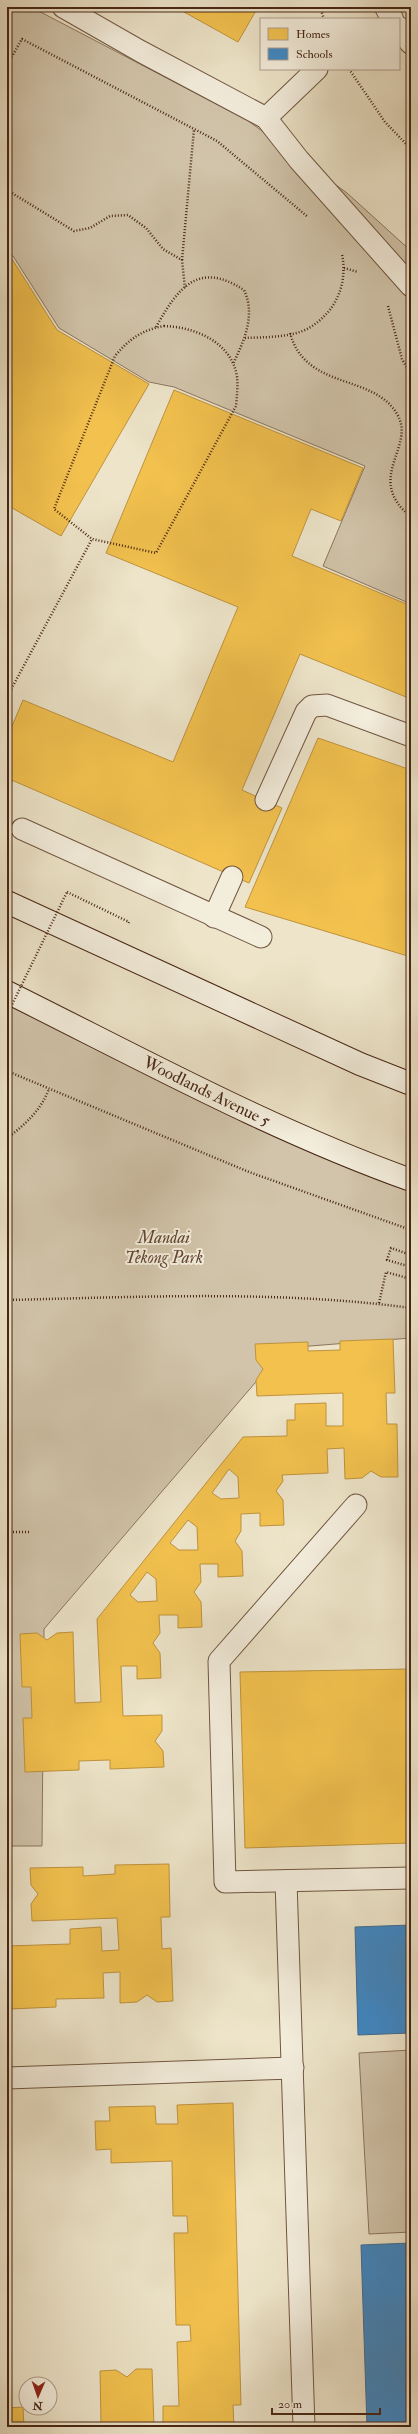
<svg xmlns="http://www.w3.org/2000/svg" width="418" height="2434" viewBox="0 0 418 2434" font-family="'IM FELL Double Pica',serif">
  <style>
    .green { fill: #d1c4aa; stroke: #8c755f }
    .homes { fill: #f2c14e; stroke: #bf923d; fill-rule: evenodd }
    .schools { fill: #3f88c5; stroke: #426b90 }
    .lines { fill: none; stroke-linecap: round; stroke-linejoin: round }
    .lane-casing { stroke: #715641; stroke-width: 23 }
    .street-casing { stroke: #715641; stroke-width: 24 }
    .secondary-casing { stroke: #482614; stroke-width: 24 }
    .path { stroke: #482614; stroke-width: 2.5; stroke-dasharray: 1 2; stroke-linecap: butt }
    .lane { stroke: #f3eddc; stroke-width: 21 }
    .street { stroke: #f3eddc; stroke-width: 22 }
    .secondary { stroke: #f3eddc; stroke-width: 22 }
    .path-bridge { stroke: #482614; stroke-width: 2.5; stroke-dasharray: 1 2; stroke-linecap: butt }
    .labels { text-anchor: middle; stroke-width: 4; stroke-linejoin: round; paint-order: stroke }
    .street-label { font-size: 17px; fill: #482614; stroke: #f3eddc }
    .park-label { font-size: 17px; font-style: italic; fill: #634632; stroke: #f3eddc }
  </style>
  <rect width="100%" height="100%" fill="#ede4c9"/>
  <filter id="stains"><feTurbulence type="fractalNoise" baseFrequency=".005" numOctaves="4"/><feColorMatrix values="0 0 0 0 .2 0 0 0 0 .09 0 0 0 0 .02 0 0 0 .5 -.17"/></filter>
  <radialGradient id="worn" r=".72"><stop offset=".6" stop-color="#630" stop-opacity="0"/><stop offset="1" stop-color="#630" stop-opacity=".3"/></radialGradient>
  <g class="green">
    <polygon points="7,7 31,7 247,120 347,193 411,251 411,604 323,566 365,466 174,387 149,382 59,328 13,256 7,255"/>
    <polygon points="7,992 411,1182 411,1338 285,1348 44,1629 42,1846 7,1846"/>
    <polygon points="411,2050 411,2232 369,2234 359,2053"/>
  </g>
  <g class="homes">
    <polygon points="175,7 258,7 238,42"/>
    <polygon points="12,259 57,330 149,384 61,536 7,505 7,262"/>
    <polygon points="174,390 363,468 341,521 311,509 292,556 411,606 411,699 300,654 242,790 282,808 249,883 7,778 7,738 23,700 173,762 238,607 106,553"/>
    <polygon points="318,738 411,770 411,957 245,907"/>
    <path d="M393 1339 395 1393H386L387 1424H397L398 1477H381L371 1471 362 1478 345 1479 344 1448 327 1449 328 1473 282 1475 283 1481 276 1491 283 1500 284 1525 260 1526V1513L241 1514V1531L235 1541 242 1551 243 1576 218 1577V1564H200L201 1582 194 1592 201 1602 202 1627 178 1628V1615H159L160 1633 153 1643 160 1653 161 1678 137 1679V1666H121L123 1716 162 1715V1731L155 1741 163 1751 164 1767 110 1769V1760L79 1761V1770L25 1772 23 1718H32L31 1687H22L20 1634 37 1633 47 1640 57 1633 73 1632 75 1703 101 1702 97 1619 243 1437 287 1436V1420H295V1404L326 1403V1426H343V1393L257 1396 256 1380 263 1369 256 1360 255 1344 308 1342V1351L340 1350V1341ZM229 1469 238 1477 239 1498 221 1499 212 1493ZM188 1520 197 1527 198 1550H179L170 1543ZM147 1572 156 1579 157 1601 138 1602 130 1595Z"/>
    <polygon points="411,1669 411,1843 245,1848 240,1672"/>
    <polygon points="169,1864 170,1917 161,1917 162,1949 171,1948 173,2001 157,2002 147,1995 137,2002 120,2003 120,1972 103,1973 104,1998 56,1999 56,2007 9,2009 7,1946 70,1944 70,1929 101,1927 102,1951 119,1950 117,1918 32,1921 31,1904 38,1894 31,1885 30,1868 83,1867 83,1876 115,1874 115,1865"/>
    <polygon points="233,2103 241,2405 233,2405 234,2427 163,2427 163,2406 179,2406 177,2342 191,2341 190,2325 176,2325 174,2233 188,2233 187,2216 173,2216 172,2161 111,2163 111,2149 96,2150 95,2121 110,2121 109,2107 155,2106 156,2124 178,2124 177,2105"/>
    <polygon points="136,2369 152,2369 154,2427 111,2427 110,2423 101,2423 100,2371 116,2370 127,2377"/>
    <polygon points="23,2407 24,2427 7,2427 7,2408"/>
  </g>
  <g class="schools">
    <polygon points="411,1925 411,2033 358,2035 355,1927"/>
    <polygon points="411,2243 411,2427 367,2427 361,2245"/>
  </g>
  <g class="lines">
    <g class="lane-casing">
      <g id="lane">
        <polyline points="63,7 140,51 266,118 299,160 411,286"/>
        <polyline points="266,118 317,69"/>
        <polyline points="266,800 306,712 312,706 327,705 411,736"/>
        <polyline points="22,829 261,937"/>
        <polyline points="214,917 232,877"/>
        <polyline points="356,1505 219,1661 225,1882 411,1878"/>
        <polyline points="286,1881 304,2427"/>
        <polyline points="7,2078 293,2068"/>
      </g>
    </g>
    <g class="street-casing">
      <g id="street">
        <polyline points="386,7 392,19"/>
        <polyline points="399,28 411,43"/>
      </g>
    </g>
    <g class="secondary-casing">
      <g id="secondary">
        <polyline points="7,902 360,1064 411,1084"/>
        <path d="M7 992C140 1058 271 1130 411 1180"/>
      </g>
    </g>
    <g class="path">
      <polyline points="320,7 324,19"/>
      <polyline points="7,65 22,39 217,141 308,217"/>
      <polyline points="349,69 385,122 411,149"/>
      <polyline points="7,190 74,231 90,228 110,216 128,215 146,228 163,249 182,260 185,288"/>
      <polyline points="182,260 194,129"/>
      <polyline points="344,268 358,272"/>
      <polyline points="388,306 402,359 411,375"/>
      <path d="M164 326C195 327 232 342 237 377 238 386 237 396 236 406L156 553 92 539 54 509 115 356C129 339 142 330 164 326Z"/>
      <path d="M156 327C178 288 198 260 244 290 256 315 244 341 233 364"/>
      <path d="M290 333C306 391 373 373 397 414 417 447 363 478 411 517"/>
      <path d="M245 338C264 337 291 338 309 328 336 312 348 284 342 254"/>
      <polyline points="7,697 92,539"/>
      <polyline points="67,892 129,922 128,924"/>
      <polyline points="7,1071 249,1172 411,1230"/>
      <path d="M7 1138C25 1125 41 1110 49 1089"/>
      <polyline points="411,1255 391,1248 387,1260 411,1267"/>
      <path d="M7 1300C141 1297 278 1290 411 1308"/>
      <polyline points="379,1303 386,1272 411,1279"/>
      <polyline points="7,1532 30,1532"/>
    </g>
    <use href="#lane" class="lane"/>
    <use href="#street" class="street"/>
    <use href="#secondary" class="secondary"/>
    <polyline class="path-bridge" points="7,1015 67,892"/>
  </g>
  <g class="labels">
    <g class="street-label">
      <text transform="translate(207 1091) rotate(26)" y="6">Woodlands Avenue 5</text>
    </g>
    <g class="park-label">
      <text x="164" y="1243">Mandai<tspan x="164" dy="20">Tekong Park</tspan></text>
    </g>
  </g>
  <rect width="418" height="2434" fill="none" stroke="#ede4c9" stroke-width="24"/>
  <rect x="8" y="8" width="402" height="2418" fill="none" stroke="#482614" stroke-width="2"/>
  <rect x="12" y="12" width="394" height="2410" fill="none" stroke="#482614"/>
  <rect x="260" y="18" width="140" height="52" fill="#f3eddc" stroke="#af9d8c"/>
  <rect x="268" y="28" width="20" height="12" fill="#f2c14e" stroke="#af9d8c"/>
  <text x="296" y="38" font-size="12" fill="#482614">Homes</text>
  <rect x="268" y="48" width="20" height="12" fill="#3f88c5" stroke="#af9d8c"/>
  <text x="296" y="58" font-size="12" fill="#482614">Schools</text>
  <g transform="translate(38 2396) rotate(182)"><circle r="19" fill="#f3eddc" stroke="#af9d8c"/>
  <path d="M0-3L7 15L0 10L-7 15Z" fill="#8f2418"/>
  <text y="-6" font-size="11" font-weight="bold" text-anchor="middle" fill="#482614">N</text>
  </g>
  <path d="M272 2408v6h108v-6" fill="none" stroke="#482614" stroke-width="2"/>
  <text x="278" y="2408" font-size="12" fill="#482614" stroke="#f3eddc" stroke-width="3" paint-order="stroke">20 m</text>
  <rect width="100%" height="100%" filter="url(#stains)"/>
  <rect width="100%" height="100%" fill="url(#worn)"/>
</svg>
